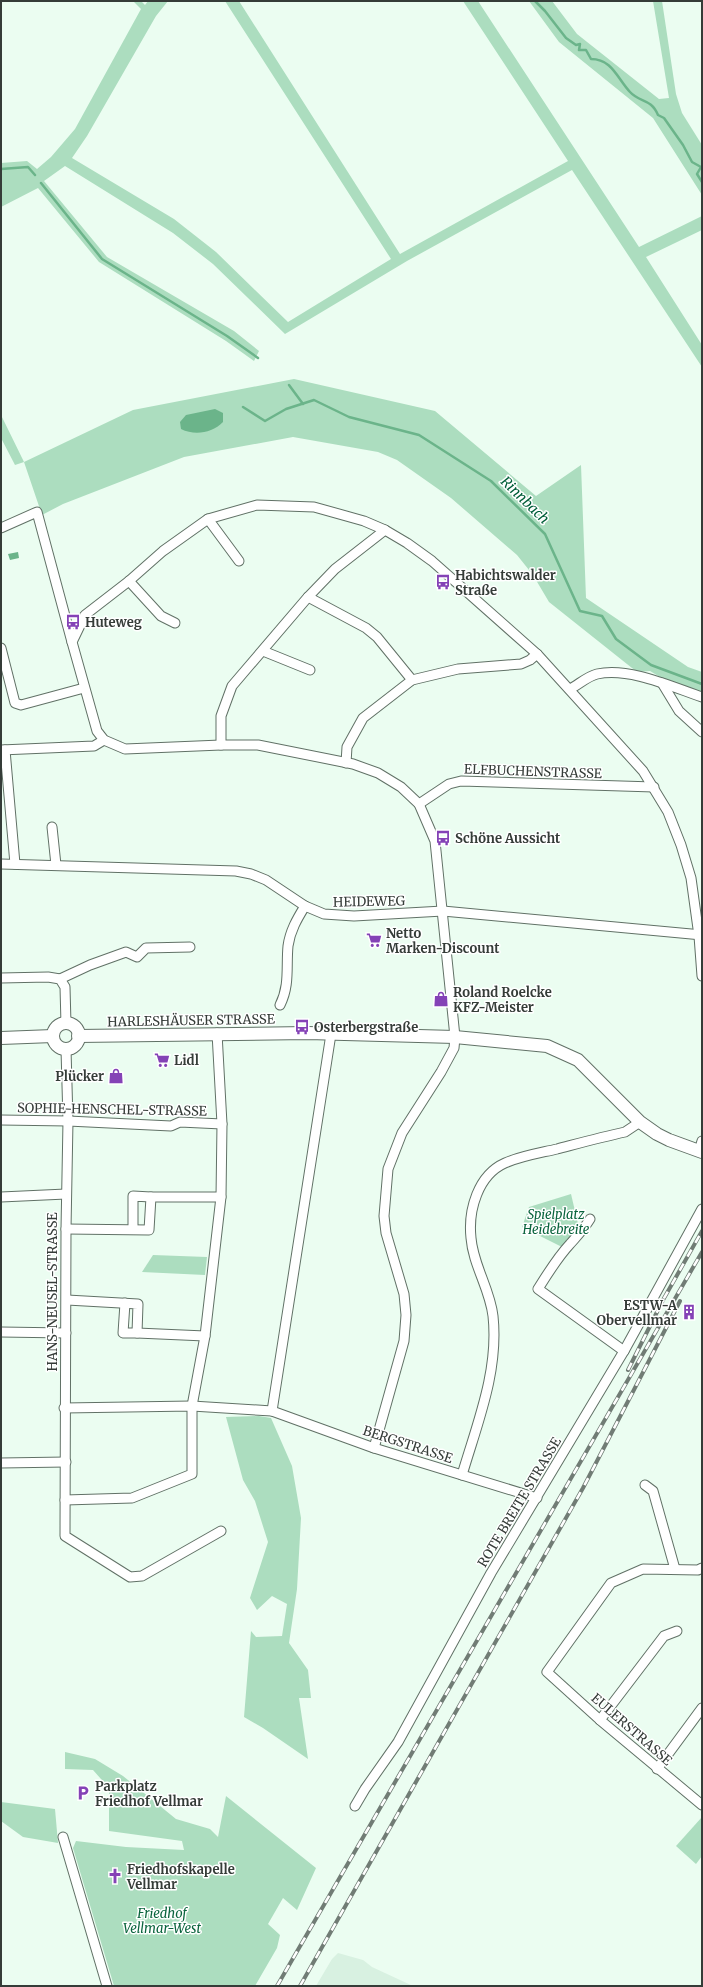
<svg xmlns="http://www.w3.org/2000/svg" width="703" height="1987" viewBox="0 0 703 1987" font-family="Merriweather,serif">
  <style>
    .built { fill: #d8f1e1 }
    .green { fill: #acddbf }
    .water { fill: #6bb48a }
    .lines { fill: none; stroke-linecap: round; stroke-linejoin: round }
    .stream { stroke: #6bb48a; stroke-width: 2.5 }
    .street-casing { stroke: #617166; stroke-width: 11 }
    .secondary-casing { stroke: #617166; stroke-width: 14 }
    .street { stroke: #fff; stroke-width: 9 }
    .secondary { stroke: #fff; stroke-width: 12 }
    .rail-casing { stroke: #717c75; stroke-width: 4 }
    .rail { stroke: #fff; stroke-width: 2.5; stroke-dasharray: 8; stroke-linecap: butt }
    .labels { text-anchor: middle; stroke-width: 3; stroke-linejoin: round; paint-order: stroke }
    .poi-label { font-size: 13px; font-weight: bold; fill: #353c38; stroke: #fff; text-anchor: start }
    .street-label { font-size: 13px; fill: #353c38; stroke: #fff }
    .park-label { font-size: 13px; font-style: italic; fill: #0a643d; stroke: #fff }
    .water-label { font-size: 14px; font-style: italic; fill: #005e38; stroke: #fff }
  </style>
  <rect width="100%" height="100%" fill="#ebfdf1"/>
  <polygon class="built" points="338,1953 363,1960 372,1967 413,1986 316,1986 332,1959"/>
  <g class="green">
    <polygon points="133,1 141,1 145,5 148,1 168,1 156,16 87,136 72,158 174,219 216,252 288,322 391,259 225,1 239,1 400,254 568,161 463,1 478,1 639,247 702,216 702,230 646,257 702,345 702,367 572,170 407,261 285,334 213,264 173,233 65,166 44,181 107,257 234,331 259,351 254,361 226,341 99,262 38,188 1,207 1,163 27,161 37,169 51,157 75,129 141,9"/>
    <polygon points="529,1 552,1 577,34 659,99 669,98 653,1 662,1 676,94 682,113 702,145 702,195 653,118 559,42"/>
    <polygon points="294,379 435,411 536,496 581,465 586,598 688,667 702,672 702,693 665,680 650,671 637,672 549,602 533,575 517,555 451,498 397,460 378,452 293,437 184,457 63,504 42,515 24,462 15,465 1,438 1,415 24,462 133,410"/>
    <polygon points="571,1194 579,1228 562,1247 522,1227 529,1207"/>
    <polygon points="153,1255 207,1257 205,1275 142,1272"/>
    <polygon points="259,1416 271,1418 292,1466 301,1518 297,1589 289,1643 308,1670 311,1698 299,1698 308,1759 263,1728 244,1717 251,1631 256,1637 282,1636 287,1604 272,1596 257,1610 250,1598 268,1542 255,1501 243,1480 226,1417"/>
    <polygon points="65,1752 95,1759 123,1776 176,1819 210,1829 218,1837 226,1796 316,1868 297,1910 283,1898 268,1924 280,1935 277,1948 255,1986 114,1986 73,1848 76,1841 126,1847 184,1850 182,1841 109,1831 109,1788 93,1770 65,1769"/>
    <polygon points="1,1802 55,1809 58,1843 23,1837 1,1821"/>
    <polygon points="702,1817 702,1856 696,1864 676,1846"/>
  </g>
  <g class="water">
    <path d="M215 409 223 413V422C212 433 195 436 181 429L180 422 186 415Z"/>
    <polygon points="18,552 19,558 10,560 8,554"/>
  </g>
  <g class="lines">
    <g class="stream">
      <path d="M535 1 545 11 566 38 576 45 580 44 579 50H586L591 59C612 59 617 78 630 92 640 103 651 98 658 115L664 118 683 145 692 162 701 167 697 174 702 182"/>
      <polyline points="1,169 28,167 35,175"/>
      <polyline points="41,183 102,259 227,336 258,358"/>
      <polyline points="289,385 303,404"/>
      <polyline points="243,407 265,421 286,409 314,400 349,417 419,435 491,481 545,534 580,611 602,616 616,639 651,665 702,684"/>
    </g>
    <g class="street-casing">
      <g id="street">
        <polyline points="208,519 239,561"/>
        <polyline points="1,528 37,512 72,642"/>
        <polyline points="129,581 161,616 175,623"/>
        <polyline points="308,597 366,628 377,637 412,680"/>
        <polyline points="1,648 15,703 21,705 84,688"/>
        <polyline points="263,651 310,670"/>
        <polyline points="662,683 679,711 702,732"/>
        <path d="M570 689C578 685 588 676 597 674 630 667 672 687 702 697"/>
        <polyline points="221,745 221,716 232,686 308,597 335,569 385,530"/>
        <polyline points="1,750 94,746 104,740"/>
        <polyline points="5,750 15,864"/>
        <polyline points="346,763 347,747 363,718 412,680 458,669 521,664 530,660 537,654"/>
        <polyline points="419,804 449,784 461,781 654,787"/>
        <polyline points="52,827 56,865"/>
        <polyline points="1,864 236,871 251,874 266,880 305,906 324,914 354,916 443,911 702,935"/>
        <polyline points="1,978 48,977 60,979 65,987 66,1024"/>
        <polyline points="60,979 90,965 126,952 137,957 146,948 190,947"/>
        <path d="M280 1005C290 985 286 967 288 946 290 931 297 919 305 906"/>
        <polyline points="66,1049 68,1121 66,1229 65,1536 130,1577 142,1576 221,1531"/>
        <polyline points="1,1120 68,1121 171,1126 180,1122 222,1124"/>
        <polyline points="699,1151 702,1141"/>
        <polyline points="1,1197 66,1194"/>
        <path d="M590 1219C584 1229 577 1236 570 1244 557 1258 548 1273 538 1289L624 1351"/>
        <polyline points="66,1229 149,1230 151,1197 221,1197"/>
        <polyline points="133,1229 133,1196 151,1197"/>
        <polyline points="67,1300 138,1304 137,1333 205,1336"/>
        <polyline points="125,1303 123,1333 137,1333"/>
        <polyline points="1,1332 66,1333"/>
        <polyline points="64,1408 192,1406 272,1411 374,1448 537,1498"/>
        <polyline points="272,1411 331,1034"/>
        <polyline points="374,1448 404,1341 406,1315 404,1294 386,1233 384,1216 388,1169 402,1133 441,1072 454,1048 455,1037 435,841 419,804 401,787 378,773 353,764 258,745 221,745 125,749 104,740 97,731 72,642 85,615 129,581 163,551 208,519 257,505 314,507 364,521 385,530 407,543 432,561 537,654 643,771 668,812 681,845 691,878 699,936 702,976"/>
        <polyline points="1,1463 66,1462"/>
        <path d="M462 1475C477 1424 499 1371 493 1316 490 1289 473 1265 471 1238 468 1210 478 1175 505 1163 521 1156 540 1153 557 1149 580 1143 602 1137 625 1132L640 1122"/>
        <polyline points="645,1485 653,1491 675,1569"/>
        <polyline points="65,1500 132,1498 192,1474 192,1406 205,1336 221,1197 222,1124 217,1033"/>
        <polyline points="702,1568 698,1570 643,1569 611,1583 547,1672 600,1720 702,1805"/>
        <polyline points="600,1720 664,1636 677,1631"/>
        <polyline points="657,1769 702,1708"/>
        <polyline points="355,1806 365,1789 398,1742 491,1573 624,1351 702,1209"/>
        <polyline points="63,1837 107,1986"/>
      </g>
    </g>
    <g class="secondary-casing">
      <g id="secondary">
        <circle cx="66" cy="1036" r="13"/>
        <polyline points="78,1036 308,1033 455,1037 547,1046 578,1060 640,1122 657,1134 669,1140 702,1152"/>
        <polyline points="1,1038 53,1036"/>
      </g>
    </g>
    <use href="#street" class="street"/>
    <use href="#secondary" class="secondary"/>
    <g class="rail-casing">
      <g id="rail">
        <polyline points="628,1370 663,1300 702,1231"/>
        <polyline points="277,1986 702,1252"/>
        <polyline points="300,1986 583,1488 680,1301"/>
      </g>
    </g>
    <use href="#rail" class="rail"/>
  </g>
  <defs>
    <g id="bus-bare" transform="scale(1.2)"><path d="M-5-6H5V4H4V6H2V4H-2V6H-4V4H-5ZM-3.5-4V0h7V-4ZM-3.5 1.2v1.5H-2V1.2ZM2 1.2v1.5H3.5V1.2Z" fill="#8442b6" stroke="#fff" stroke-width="2.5" paint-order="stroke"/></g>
    <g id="supermarket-bare" transform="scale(1.2)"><path d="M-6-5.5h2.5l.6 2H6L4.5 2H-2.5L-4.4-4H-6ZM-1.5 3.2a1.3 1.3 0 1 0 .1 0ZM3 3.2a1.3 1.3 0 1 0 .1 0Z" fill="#8442b6" stroke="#fff" stroke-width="2.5" paint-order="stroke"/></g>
    <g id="shop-bare" transform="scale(1.2)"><path d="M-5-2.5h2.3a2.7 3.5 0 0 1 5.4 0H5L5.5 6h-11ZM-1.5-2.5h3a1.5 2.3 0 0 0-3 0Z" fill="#8442b6" stroke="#fff" stroke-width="2.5" paint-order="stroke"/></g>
    <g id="building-bare" transform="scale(1.2)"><path d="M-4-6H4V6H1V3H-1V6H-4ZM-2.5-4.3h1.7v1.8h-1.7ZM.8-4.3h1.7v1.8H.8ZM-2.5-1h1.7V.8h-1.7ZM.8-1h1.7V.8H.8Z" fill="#8442b6" stroke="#fff" stroke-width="2.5" paint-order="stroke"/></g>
    <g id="parking-bare" transform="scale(1.2)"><path d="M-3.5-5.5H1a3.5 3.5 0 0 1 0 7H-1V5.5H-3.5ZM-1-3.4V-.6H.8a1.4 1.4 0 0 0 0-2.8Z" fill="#8442b6" stroke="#fff" stroke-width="2.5" paint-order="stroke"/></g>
    <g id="church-bare" transform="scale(1.2)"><path d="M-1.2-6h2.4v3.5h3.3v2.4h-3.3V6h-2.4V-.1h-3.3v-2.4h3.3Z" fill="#8442b6" stroke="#fff" stroke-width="2.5" paint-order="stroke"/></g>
  </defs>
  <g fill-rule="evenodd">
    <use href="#bus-bare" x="443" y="582"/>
    <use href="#bus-bare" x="73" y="622"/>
    <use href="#bus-bare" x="443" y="838"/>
    <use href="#supermarket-bare" x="374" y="940"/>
    <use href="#shop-bare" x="441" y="999"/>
    <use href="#bus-bare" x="302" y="1027"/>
    <use href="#supermarket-bare" x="162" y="1060"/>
    <use href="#shop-bare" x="116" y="1076"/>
    <use href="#building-bare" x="689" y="1312"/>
    <use href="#parking-bare" x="83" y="1793"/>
    <use href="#church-bare" x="115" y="1876"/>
  </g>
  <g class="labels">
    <g class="poi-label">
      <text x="455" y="580">Habichtswalder<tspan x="455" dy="15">Straße</tspan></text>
      <text x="85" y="627">Huteweg</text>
      <text x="455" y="843">Schöne Aussicht</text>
      <text x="386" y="938">Netto<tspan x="386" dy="15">Marken-Discount</tspan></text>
      <text x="453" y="997">Roland Roelcke<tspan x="453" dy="15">KFZ-Meister</tspan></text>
      <text x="314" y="1032">Osterbergstraße</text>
      <text x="174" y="1065">Lidl</text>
      <text x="104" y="1081" text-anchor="end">Plücker</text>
      <text x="677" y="1310" text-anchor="end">ESTW-A<tspan x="677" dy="15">Obervellmar</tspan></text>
      <text x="95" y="1791">Parkplatz<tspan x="95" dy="15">Friedhof Vellmar</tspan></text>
      <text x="127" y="1874">Friedhofskapelle<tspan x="127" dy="15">Vellmar</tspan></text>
    </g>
    <g class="street-label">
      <text transform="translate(533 771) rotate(2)" y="5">ELFBUCHENSTRASSE</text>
      <text transform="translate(369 901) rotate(-1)" y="5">HEIDEWEG</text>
      <text transform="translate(191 1020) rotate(-1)" y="5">HARLESHÄUSER STRASSE</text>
      <text transform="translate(112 1109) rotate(1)" y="5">SOPHIE-HENSCHEL-STRASSE</text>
      <text transform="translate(52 1292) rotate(-90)" y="5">HANS-NEUSEL-STRASSE</text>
      <text transform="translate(408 1444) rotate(18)" y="5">BERGSTRASSE</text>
      <text transform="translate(519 1502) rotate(-59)" y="5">ROTE BREITE STRASSE</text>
      <text transform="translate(632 1729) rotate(41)" y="5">EULERSTRASSE</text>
    </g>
    <g class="park-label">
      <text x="556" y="1219">Spielplatz<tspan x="556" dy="15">Heidebreite</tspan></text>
      <text x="162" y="1918">Friedhof<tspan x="162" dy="15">Vellmar-West</tspan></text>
    </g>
    <g class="water-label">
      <text transform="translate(525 500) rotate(44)" y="5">Rinnbach</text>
    </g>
  </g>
  <rect width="703" height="1987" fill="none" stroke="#353c38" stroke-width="4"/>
</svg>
